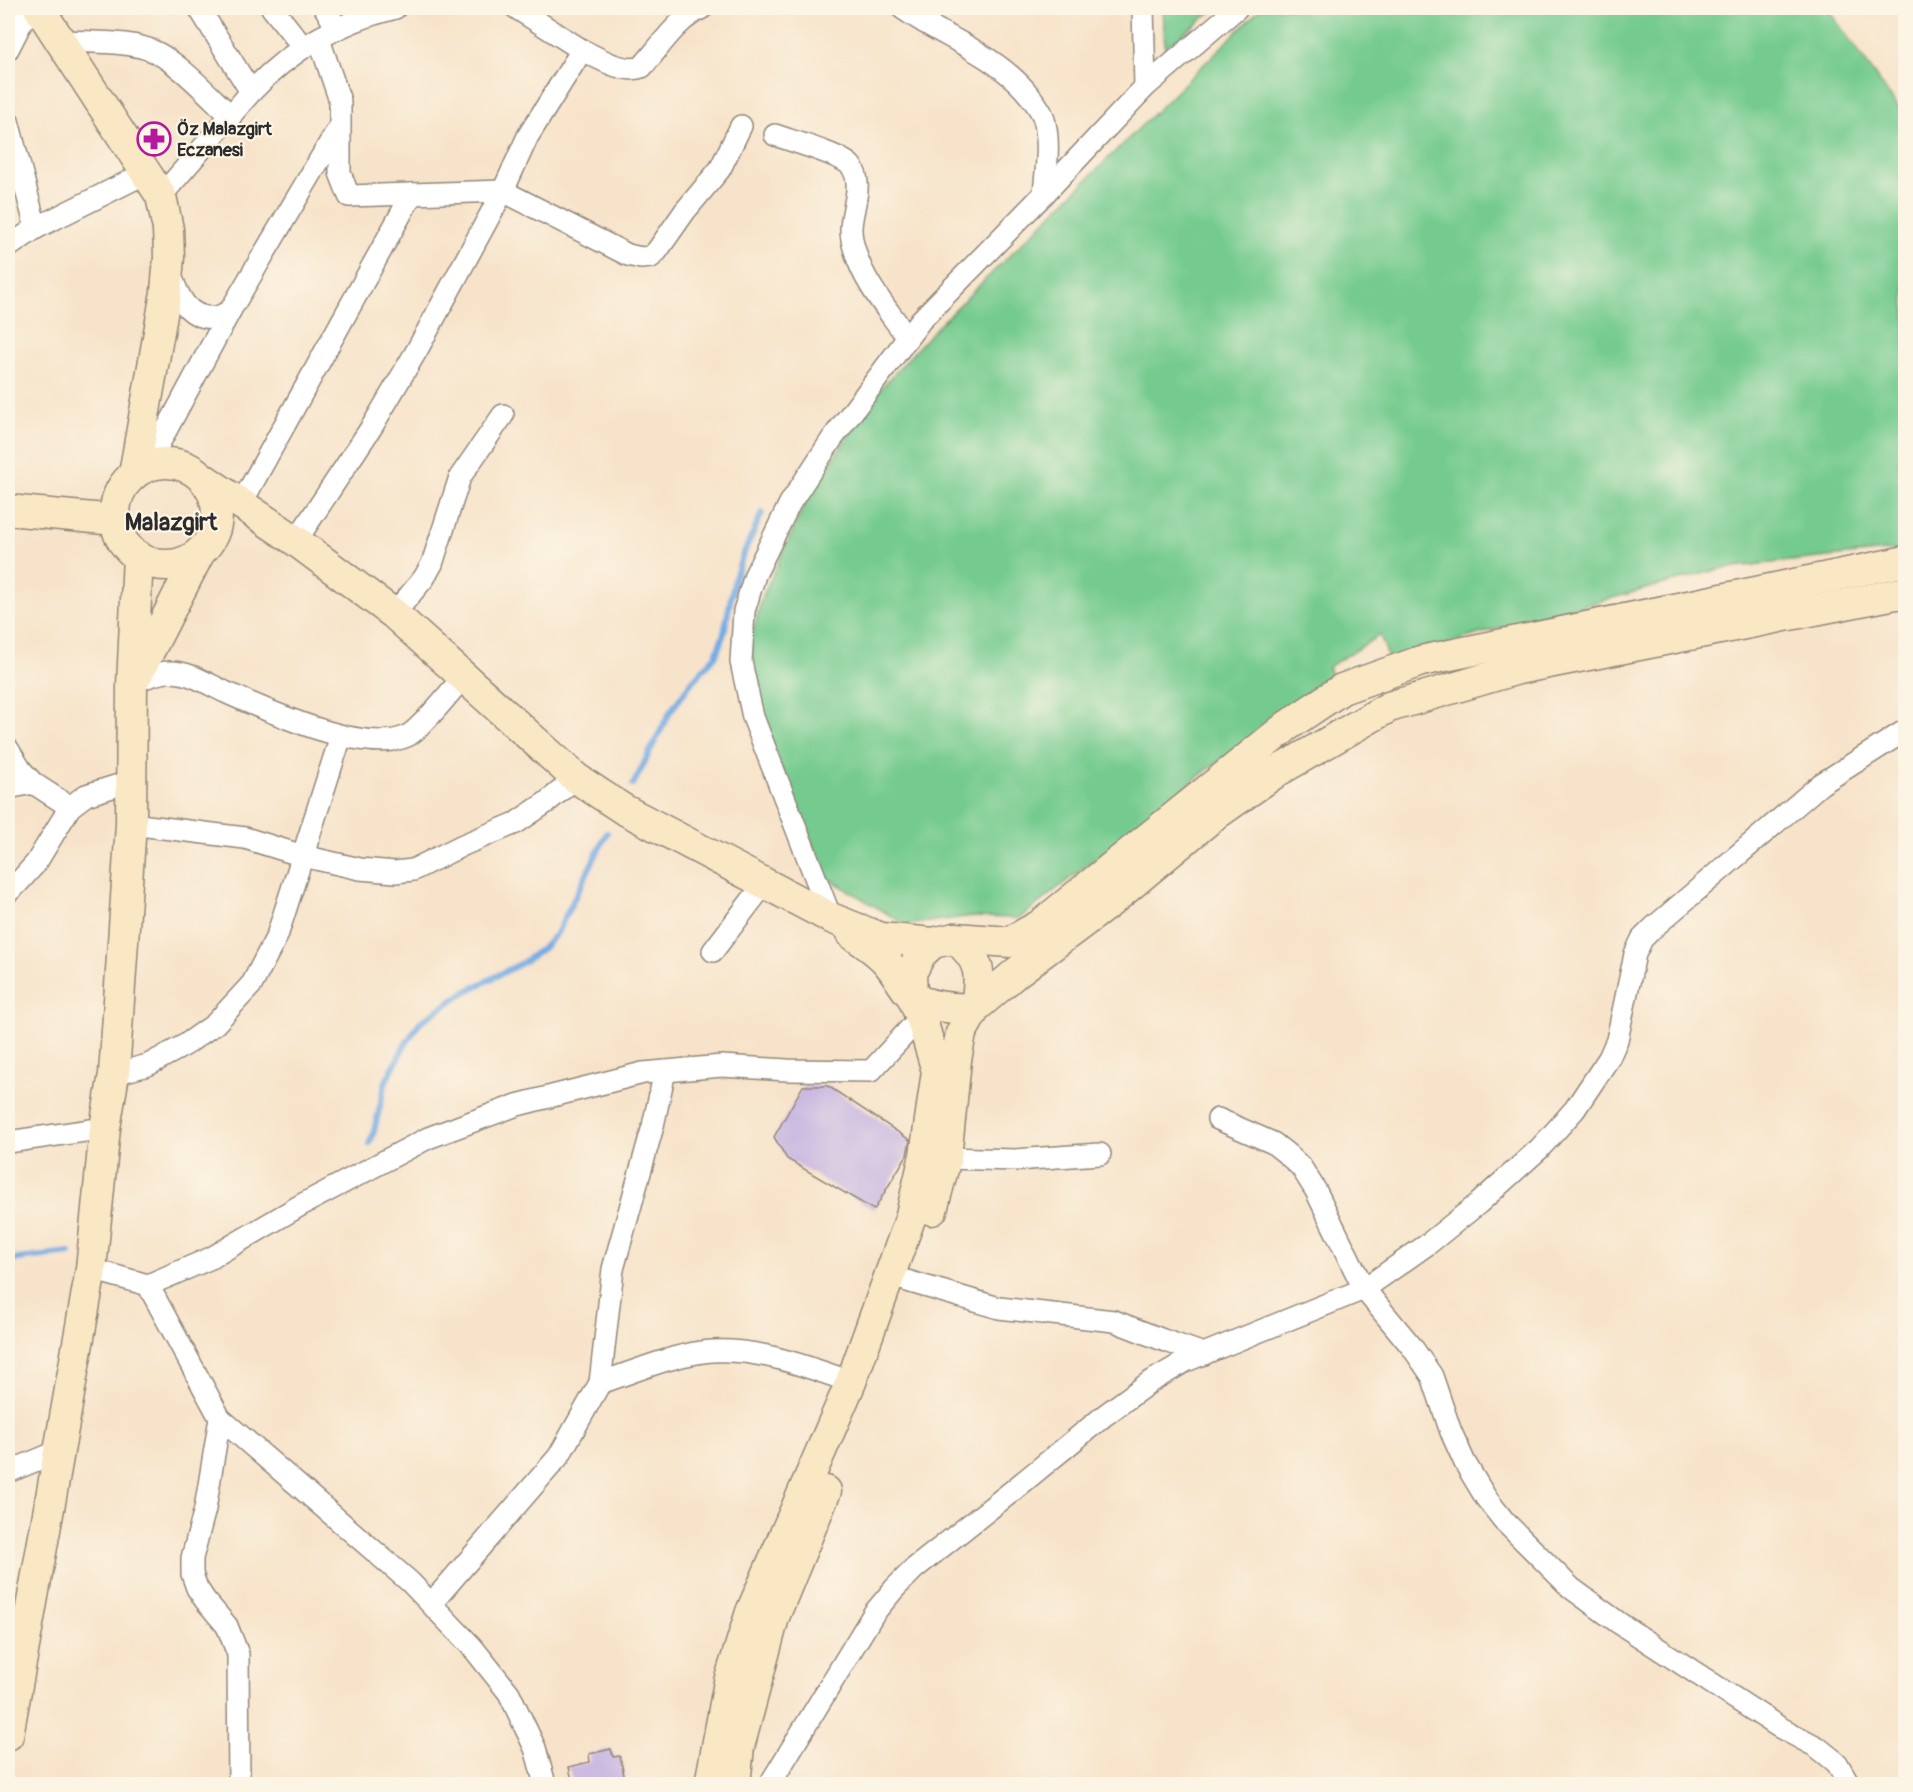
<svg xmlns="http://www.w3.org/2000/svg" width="1913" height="1792" viewBox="0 0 1913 1792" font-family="Pangolin,sans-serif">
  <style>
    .green { fill: #75cb8f; stroke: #507b5d; stroke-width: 1.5 }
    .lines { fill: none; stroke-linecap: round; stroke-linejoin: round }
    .stream { stroke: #75aae3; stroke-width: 6 }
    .building { fill: #c9b7e1 }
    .street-casing { stroke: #91877a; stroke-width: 24 }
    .secondary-casing { stroke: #91877a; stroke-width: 33 }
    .street { stroke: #fff; stroke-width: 21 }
    .secondary { stroke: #fae7c3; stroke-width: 30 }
    .labels { text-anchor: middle; stroke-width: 4.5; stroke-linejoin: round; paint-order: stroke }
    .poi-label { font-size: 18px; font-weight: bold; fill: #2b2b2b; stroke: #fcf5e5; text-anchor: start }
    .district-label { font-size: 24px; font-weight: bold; fill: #2b2b2b; stroke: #fcf5e5 }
  </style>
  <rect width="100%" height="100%" fill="#fcf5e5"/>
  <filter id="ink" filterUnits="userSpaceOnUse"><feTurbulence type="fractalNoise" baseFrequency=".0167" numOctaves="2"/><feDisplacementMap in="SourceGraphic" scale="12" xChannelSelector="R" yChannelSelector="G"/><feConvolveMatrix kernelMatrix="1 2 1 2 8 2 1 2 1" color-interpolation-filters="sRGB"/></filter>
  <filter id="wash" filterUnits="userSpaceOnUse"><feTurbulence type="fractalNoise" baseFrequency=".008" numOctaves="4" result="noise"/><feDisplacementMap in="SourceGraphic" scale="24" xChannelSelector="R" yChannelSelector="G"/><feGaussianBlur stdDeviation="1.35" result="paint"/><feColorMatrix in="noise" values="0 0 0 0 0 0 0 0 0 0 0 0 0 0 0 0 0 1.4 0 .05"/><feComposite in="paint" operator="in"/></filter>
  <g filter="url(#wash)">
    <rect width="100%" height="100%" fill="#f7e3c9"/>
    <g class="green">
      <polygon points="1163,8 1216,8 1165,48"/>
      <polygon points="1261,8 1827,8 1905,117 1905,549 1724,568 1482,633 1390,662 1380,635 1328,667 1339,695 1217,762 1020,918 964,917 906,925 826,877 761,718 750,644 761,600 808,497 875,395 933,331"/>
    </g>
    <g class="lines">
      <g class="stream">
        <polyline points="633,785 670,712 691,683 716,655 724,633 735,578 743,555 762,513"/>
        <polyline points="369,1144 373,1135 386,1081 405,1045 420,1022 465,992 522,963 543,948 557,933 607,833"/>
        <polyline points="8,1260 70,1253"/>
      </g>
    </g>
    <g id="blocks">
      <g class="building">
        <polygon points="803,1086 828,1086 910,1140 907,1155 874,1210 787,1159 774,1137"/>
        <polygon points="611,1749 613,1757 620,1756 626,1785 573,1785 569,1767 590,1762 589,1754"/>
      </g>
    </g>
  </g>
  <g filter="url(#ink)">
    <use href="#blocks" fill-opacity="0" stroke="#91877a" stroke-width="1.5"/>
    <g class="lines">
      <g class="street-casing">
        <g id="street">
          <polyline points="199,8 251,92"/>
          <polyline points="272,8 303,47"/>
          <polyline points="325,8 336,27"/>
          <path d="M902 8C942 37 991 52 1024 89 1031 97 1039 106 1043 116 1051 140 1046 169 1044 194"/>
          <polyline points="319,39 340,101 340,173 349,196 503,191 628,255 641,258 651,257 657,251 685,211 720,169 741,126"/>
          <path d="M61 41C86 42 125 41 148 49 174 57 210 97 231 116"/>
          <polyline points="8,49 29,8"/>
          <path d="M582 50C599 58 623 74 642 67 661 46 676 20 702 8"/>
          <polyline points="1145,87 1237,8"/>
          <polyline points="8,121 36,228"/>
          <path d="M775 135C791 141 842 155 851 166 865 184 851 209 851 229 851 236 853 245 855 251 864 283 888 310 907 337"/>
          <path d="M161 196 251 92C291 49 339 22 395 8"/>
          <polyline points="8,247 36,228 146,173"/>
          <path d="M170 272C177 294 187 321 217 317 221 316 226 313 230 311"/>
          <polyline points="147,466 230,311 339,127"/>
          <polyline points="241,504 412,194"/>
          <polyline points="296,541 373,425 417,350 503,191 528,136 582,50 516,8"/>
          <polyline points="394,614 424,578 432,564 460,477 503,415"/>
          <path d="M134 682C145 678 157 672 169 672 188 671 208 684 225 692 266 710 365 756 407 736 421 729 452 690 464 676"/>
          <polyline points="8,749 21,770 33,783 70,807"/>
          <polyline points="8,788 33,783"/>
          <polyline points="131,824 245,838 303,856 360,869 395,872 413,870 463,845 516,823 547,802 576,778"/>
          <polyline points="8,892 18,883 36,863 70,807 86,795 132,781"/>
          <polyline points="831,918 753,717 741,662 744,611 755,575 790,503 832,439 921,320 1044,194 1145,87 1143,8"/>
          <polyline points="713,951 764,884"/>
          <polyline points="114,1074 148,1065 185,1045 215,1024 252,984 277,936 341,736"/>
          <polyline points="1218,1119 1273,1143 1287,1154 1301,1167 1316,1191 1364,1289 1412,1347 1432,1376 1451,1432 1465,1463 1486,1498 1505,1522 1571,1588 1619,1623 1742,1703 1779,1727 1817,1747 1837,1763 1849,1784"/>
          <polyline points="8,1142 105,1128"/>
          <polyline points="946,1158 1015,1160 1100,1154"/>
          <polyline points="91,1269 148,1285 220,1418 410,1582 473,1648 509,1693 535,1748 545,1784"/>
          <polyline points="907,1281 999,1308 1114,1321 1163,1340 1204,1354"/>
          <polyline points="148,1285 211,1258 301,1205 428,1138 517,1105 643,1073 722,1066 787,1070 871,1071 928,1009"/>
          <polyline points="600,1383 613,1269 653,1126 665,1071"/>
          <polyline points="220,1418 205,1509 192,1558 192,1574 197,1588 205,1600 227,1626 238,1654 239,1784"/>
          <polyline points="8,1472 59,1451"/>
          <path d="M431 1604 559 1456 600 1383C633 1372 667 1357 702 1352 750 1345 806 1366 851 1382"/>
          <polyline points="770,1784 874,1613 895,1588 915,1568 1011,1492 1105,1415 1150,1382 1186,1361 1364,1289 1428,1244 1479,1203 1539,1149 1560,1126 1575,1109 1609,1058 1617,1040 1635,954 1642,939 1654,927 1821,784 1906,730"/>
        </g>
      </g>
      <g class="secondary-casing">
        <g id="secondary">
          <polyline points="39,8 161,196 168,229 169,257 166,292 134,474"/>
          <circle cx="166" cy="514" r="51"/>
          <polyline points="204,479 296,541 394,614 576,778 623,809 831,918 881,938 933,943"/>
          <polyline points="8,510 115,520"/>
          <polyline points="136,677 200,552"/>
          <path d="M852 934C863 942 876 950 885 960 895 970 901 984 910 994 923 1007 959 1010 976 1007 981 973 982 962 955 938"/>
          <polyline points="932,1210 946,1158 956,1060 961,1033 976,1007 1017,972 1109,903 1211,818 1278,771 1389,707 1518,669 1906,592"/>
          <polyline points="8,1735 51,1497 91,1269 105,1128 114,1074 131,824 132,685 138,556"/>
          <polyline points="710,1784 729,1682 751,1612 851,1382 910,1219 925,1155 937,1071 922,1020 912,996 911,973 921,954 933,943 955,938 1010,942 1040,925 1287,726 1342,689 1421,661 1906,561"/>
          <polyline points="735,1784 739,1747 774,1617 826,1491"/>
        </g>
      </g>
      <use href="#street" class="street"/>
      <use href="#secondary" class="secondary"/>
    </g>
  </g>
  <defs>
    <g id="pharmacy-ring" transform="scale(1.725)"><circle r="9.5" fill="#fcf5e5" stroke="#b5179e" stroke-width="1.5"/><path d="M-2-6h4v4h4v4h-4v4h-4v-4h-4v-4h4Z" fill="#b5179e"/></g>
  </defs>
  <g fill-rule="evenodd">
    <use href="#pharmacy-ring" x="154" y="139"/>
  </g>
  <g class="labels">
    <g class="poi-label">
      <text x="177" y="135">Öz Malazgirt<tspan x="177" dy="21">Eczanesi</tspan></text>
    </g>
    <g class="district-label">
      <text x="171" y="530">Malazgirt</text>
    </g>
  </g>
  <rect width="1913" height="1792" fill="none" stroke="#fcf5e5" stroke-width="30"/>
</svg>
